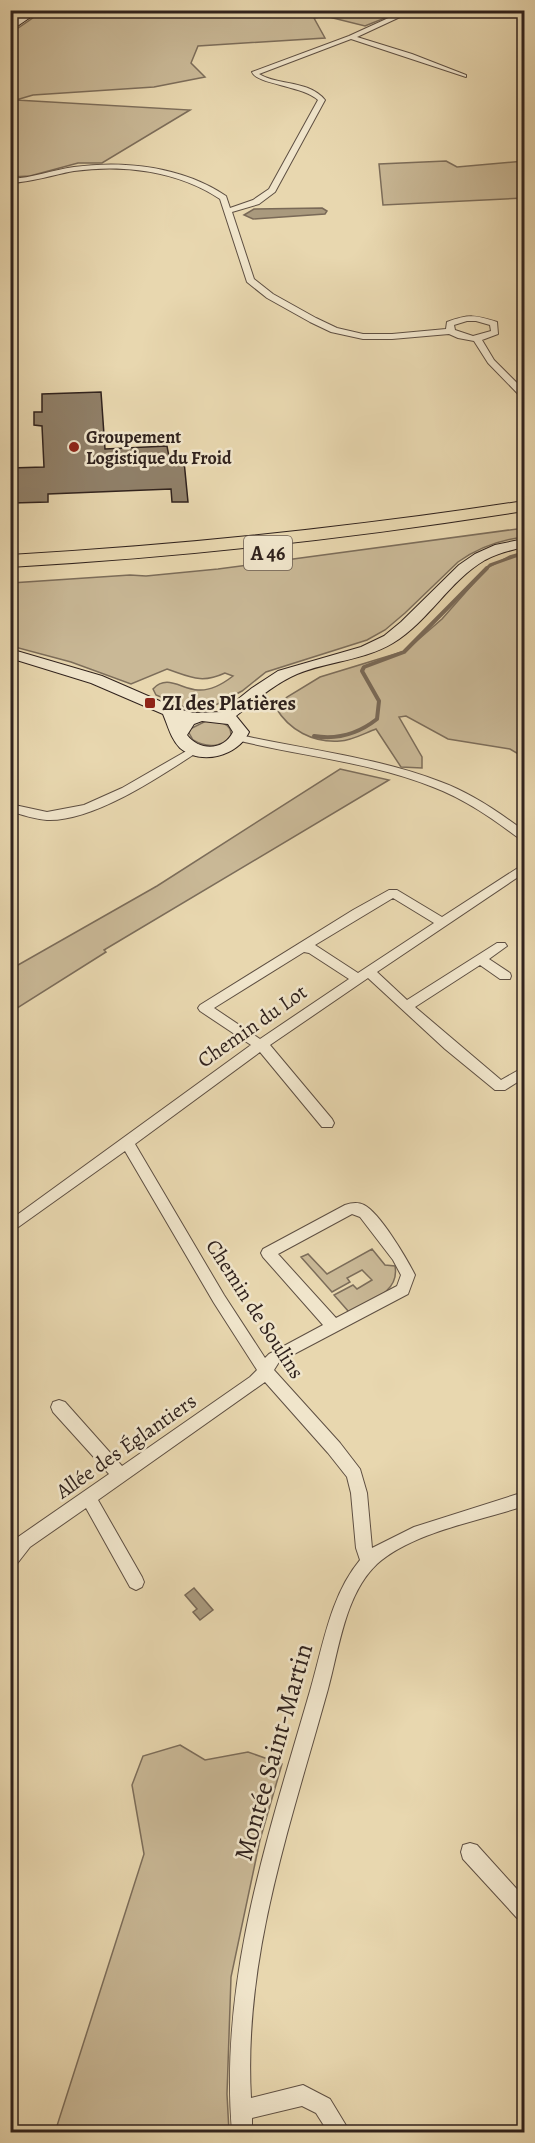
<svg xmlns="http://www.w3.org/2000/svg" width="535" height="2143" viewBox="0 0 535 2143" font-family="Alegreya,serif">
  <style>
    .green { fill: #c9b896; stroke: #7c6d5a; stroke-width: 1.5 }
    .water { fill: #a9997d; stroke: #796957; stroke-width: 1.5 }
    .lines { fill: none; stroke-linecap: round; stroke-linejoin: round }
    .stream-far1 { stroke: #796957; stroke-width: 3 }
    .stream { stroke: #796957; stroke-width: 4 }
    .building { fill: #908069; stroke: #30221d; stroke-width: 1.5 }
    .street-casing { stroke: #5e4f42; stroke-width: 2 }
    .secondary-casing { stroke: #30221d; stroke-width: 2 }
    .highway-casing { stroke: #30221d; stroke-width: 2 }
    .street { fill: #f0e5cb; fill-rule: evenodd }
    .secondary { fill: #f0e5cb; fill-rule: evenodd }
    .highway { fill: #e8d7af; fill-rule: evenodd }
    .poi-dot { fill: #8f2418; stroke: #f0e5cb; stroke-width: 2 }
    .labels { text-anchor: middle; stroke-width: 5; stroke-linejoin: round; paint-order: stroke }
    .far-poi-label { font-size: 18px; font-weight: bold; fill: #30221d; stroke: #f0e5cb; text-anchor: start }
    .shield { fill: #f0e5cb; stroke: #6a5c51; stroke-width: 1.5 }
    .shield-label { font-size: 20px; font-weight: bold; fill: #30221d }
    .poi-label { font-size: 21px; font-weight: bold; fill: #30221d; stroke: #f0e5cb; text-anchor: start }
    .street-label { font-size: 21px; fill: #30221d; stroke: #f0e5cb }
    .near-street-label { font-size: 26px; fill: #30221d; stroke: #f0e5cb }
  </style>
  <rect width="100%" height="100%" fill="#e8d7af"/>
  <filter id="stains"><feTurbulence type="fractalNoise" baseFrequency=".00333" numOctaves="4"/><feColorMatrix values="0 0 0 0 .2 0 0 0 0 .09 0 0 0 0 .02 0 0 0 .5 -.17"/></filter>
  <radialGradient id="worn" r=".72"><stop offset=".6" stop-color="#630" stop-opacity="0"/><stop offset="1" stop-color="#630" stop-opacity=".3"/></radialGradient>
  <g class="green">
    <polygon points="353,10 385,18 365,26 325,16 314,18 325,38 198,46 191,63 205,77 154,87 33,95 16,100 190,110 102,163 78,163 30,176 11,177 11,33 43,11"/>
    <polygon points="446,161 457,167 524,161 524,198 383,205 379,164"/>
    <path d="M524 528V537C499 540 479 547 458 562L405 613 385 630 367 640 266 672 242 691 212 707 186 708 156 695 153 689C167 674 181 689 198 690 210 691 224 683 233 676L225 673C201 684 191 677 167 669L131 684 71 662 11 646V583L130 575 146 576 218 569Z"/>
    <path d="M524 552V755H520L510 749 448 739 406 716 399 717 422 757V768L401 767 376 729C365 733 351 741 340 741 313 743 289 730 276 708L287 697 320 677 405 651 442 619 487 568 510 556Z"/>
    <path d="M206 721C217 722 231 721 231 735 223 748 206 748 193 740L189 733 190 729Z"/>
    <polygon points="340,769 389,780 104,950 106,952 11,1012 11,969 157,886"/>
    <path d="M372 1249 385 1265 395 1266C400 1293 369 1301 349 1312L334 1295 353 1285 357 1289 372 1280 362 1270 347 1278 350 1282 332 1292 301 1257 308 1254 327 1274Z"/>
    <polygon points="180,1745 205,1760 248,1752 282,1764 260,1840 231,1977 227,2094 229,2132 55,2132 144,1854 132,1785 143,1756"/>
  </g>
  <g class="water">
    <polygon points="322,208 327,211 325,214 253,219 244,215 254,209"/>
    <polygon points="194,1588 213,1610 200,1620 193,1612 197,1609 185,1595"/>
  </g>
  <g class="lines">
    <polyline class="stream-far1" points="486,569 490,565 524,553"/>
    <path class="stream" d="M314 736C338 740 358 734 377 719L379 701 362 671 364 667 404 652 487 568"/>
  </g>
  <polygon class="building" points="101,392 105,449 167,446 170,462 184,461 188,502 172,502 171,489 48,494 48,502 13,503 13,496 10,496 10,468 44,467 42,426 34,425 34,412 42,412 42,394"/>
  <g class="lines">
    <g class="street-casing">
      <g id="street">
        <path d="M406 10H415L357 37 412 54 466 75V77L351 39 259 74C279 86 309 80 325 100L275 192 259 204 232 212 254 279 273 294 316 318 337 328 363 334H392L446 329 447 322C469 314 475 315 497 322L498 334 482 340 494 360 524 390V398L521 397 488 363 474 341 458 338 449 334 392 339H363L331 332 310 322 267 298 247 282 220 199C178 171 123 164 74 171 52 175 32 182 10 183V179C32 178 53 170 74 167 125 160 183 167 226 196L230 208 253 200 269 189 318 100C304 86 256 84 252 72L349 36ZM467 321H476L490 325 491 331 473 336 455 330 454 325Z"/>
        <path d="M240 735C307 750 377 757 441 782 471 793 499 812 524 831V840L520 839C493 819 465 799 433 787 370 762 301 756 236 740L234 738Z"/>
        <path d="M195 746 201 749 199 751C161 776 93 822 47 820 35 819 22 815 10 811V804L47 812 84 805 122 788Z"/>
        <path d="M524 864V873L377 972 407 1000 497 943H505L507 946 489 959 510 973 511 976 510 979H500L480 965 415 1007 501 1080 524 1067V1078L505 1090H495L445 1049 368 978 270 1045 332 1119 334 1123 332 1127H322L260 1052 135 1144 224 1295 265 1358 269 1354 323 1325 263 1257 261 1253 263 1249 345 1205C351 1203 358 1202 364 1205 380 1213 407 1259 415 1275L408 1294 279 1362 274 1370 340 1443 360 1469 367 1493 372 1548 414 1527 524 1492V1506C479 1521 413 1532 377 1564 345 1594 339 1649 328 1689 291 1823 243 1957 251 2098L303 2085 330 2099 350 2132H328L316 2113 302 2106 252 2118V2132H232C219 1980 268 1836 310 1691 323 1647 330 1596 360 1560L356 1548 351 1493 347 1477 328 1453 265 1382 98 1500 142 1577 144 1582 142 1587 136 1590 130 1587 86 1508 30 1547 16 1565 10 1567V1547L18 1537 109 1474 53 1412 51 1407 53 1402 59 1400 65 1402 122 1466 250 1377 257 1370 214 1303 125 1151 10 1233V1220L251 1045 200 1011 198 1008 200 1005 353 910 389 890H397L442 917ZM393 898 434 923 358 973 315 945ZM304 952 309 953 349 979 260 1039 214 1008ZM352 1214 360 1217 393 1260 401 1275 397 1286 336 1318 278 1254Z"/>
        <polygon points="470,1843 477,1845 524,1897 524,1920 517,1918 463,1859 461,1852 463,1845"/>
      </g>
    </g>
    <g class="secondary-casing">
      <g id="secondary">
        <polygon points="30,10 41,10 10,31 10,24"/>
        <path d="M524 539V547C511 550 498 553 485 560 449 581 429 621 393 643 363 661 328 661 297 674 274 684 255 701 236 716L249 732C238 756 201 766 180 748 171 739 168 726 163 714L91 683 10 658V649L102 676 178 709 194 713 222 712 252 688 278 671 361 647 384 636 401 622 459 565 475 554 495 545ZM202 721 228 724 233 732C224 751 199 751 187 735L194 724Z"/>
      </g>
    </g>
    <g class="highway-casing">
      <path id="highway" d="M524 501V511C354 538 183 557 10 567V555C183 545 354 527 524 501Z"/>
    </g>
    <use href="#street" class="street"/>
    <use href="#secondary" class="secondary"/>
    <use href="#highway" class="highway"/>
  </g>
  <g class="poi-dot">
    <circle cx="74" cy="447" r="6"/>
    <rect x="144" y="697" width="12" height="12" rx="3"/>
  </g>
  <g class="labels">
    <g class="far-poi-label">
      <text x="86" y="443">Groupement<tspan x="86" dy="21">Logistique du Froid</tspan></text>
    </g>
    <rect class="shield" x="244" y="536" width="48" height="34" rx="4.5"/>
    <g class="shield-label">
      <text x="268" y="560">A 46</text>
    </g>
    <g class="poi-label">
      <text x="162" y="710">ZI des Platières</text>
    </g>
    <g class="street-label">
      <text transform="translate(252 1026) rotate(-35)" y="7">Chemin du Lot</text>
      <text transform="translate(255 1309) rotate(57)" y="7">Chemin de Soulins</text>
      <text transform="translate(126 1446) rotate(-35)" y="7">Allée des Églantiers</text>
    </g>
    <g class="near-street-label">
      <text transform="translate(273 1752) rotate(-74)" y="9">Montée Saint-Martin</text>
    </g>
  </g>
  <rect width="535" height="2143" fill="none" stroke="#e8d7af" stroke-width="36"/>
  <rect x="12" y="12" width="511" height="2119" fill="none" stroke="#30221d" stroke-width="3"/>
  <rect x="18" y="18" width="499" height="2107" fill="none" stroke="#30221d" stroke-width="1.5"/>
  <rect width="100%" height="100%" filter="url(#stains)"/>
  <rect width="100%" height="100%" fill="url(#worn)"/>
</svg>
